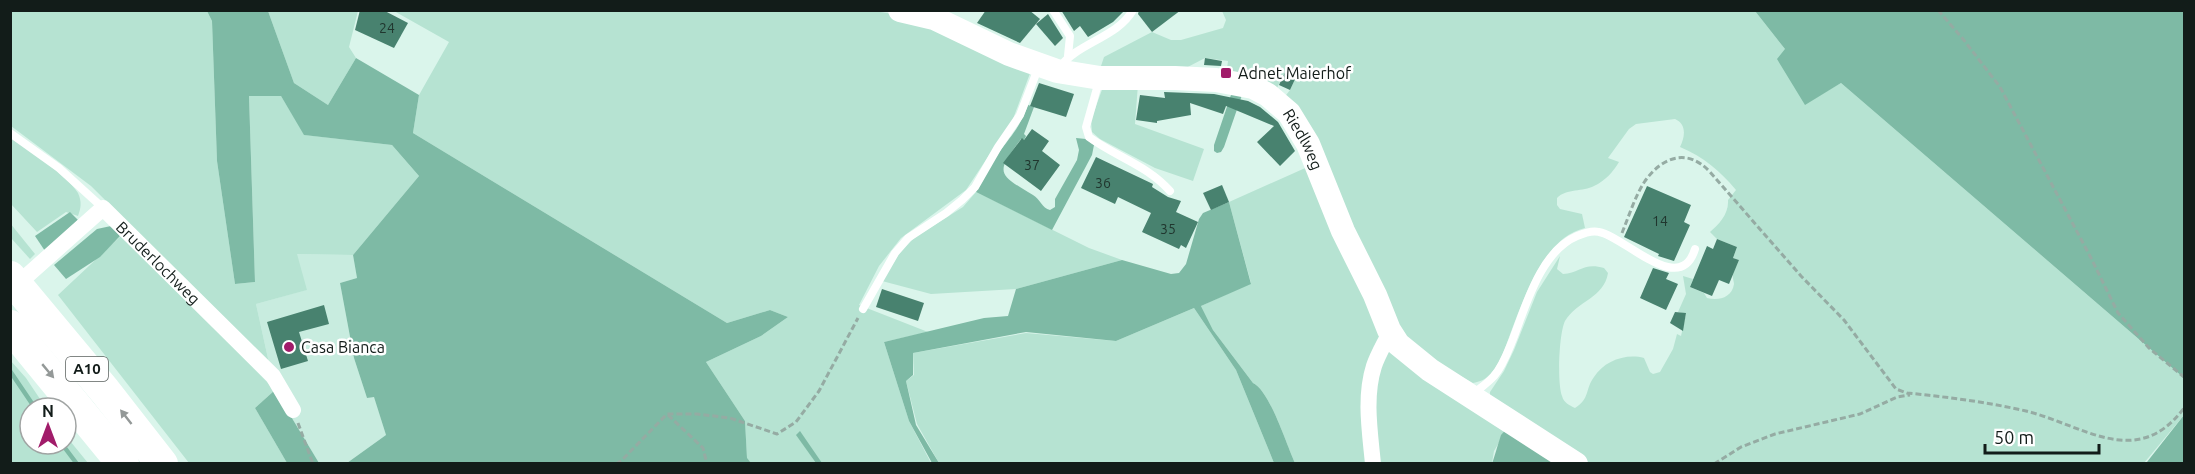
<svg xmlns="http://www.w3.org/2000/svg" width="2195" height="474" viewBox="0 0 2195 474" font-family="Ubuntu,sans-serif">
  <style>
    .built { fill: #c8ecdf }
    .green { fill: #b6e3d2 }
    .forest { fill: #7ebaa5 }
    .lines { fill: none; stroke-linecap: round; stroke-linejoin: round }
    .stream { stroke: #7db9a4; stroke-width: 4.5 }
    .building { fill: #48826f }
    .path { stroke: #95aba3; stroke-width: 3; stroke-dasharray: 6 3; stroke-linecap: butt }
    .lane { stroke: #fff; stroke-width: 8 }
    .street { stroke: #fff; stroke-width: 16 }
    .secondary { stroke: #fff; stroke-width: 24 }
    .highway { stroke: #fff; stroke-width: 32 }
    .oneway { fill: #949998 }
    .poi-dot { fill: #a11c6a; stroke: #fff; stroke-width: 2 }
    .labels { text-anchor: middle; stroke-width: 5; stroke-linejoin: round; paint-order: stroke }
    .number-label { font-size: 14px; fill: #20362e }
    .shield { fill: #fff; stroke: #59605e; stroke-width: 1.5 }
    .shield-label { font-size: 15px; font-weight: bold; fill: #121c19 }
    .poi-label { font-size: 16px; fill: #121c19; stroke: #fff; text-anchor: start }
    .street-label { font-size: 16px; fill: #121c19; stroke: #fff }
  </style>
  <rect width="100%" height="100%" fill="#daf5eb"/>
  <polygon class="built" points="296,254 353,255 357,278 340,283 354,358 367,398 374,396 386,435 347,463 319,463 275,390 256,304 306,290"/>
  <g class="green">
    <polygon points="10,11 207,11 212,21 217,161 235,284 255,282 249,96 281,96 305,135 392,145 419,176 353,255 297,254 307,290 256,304 269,363 91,186 11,126"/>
    <polygon points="268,11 358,11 349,47 356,58 328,105 294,83"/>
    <polygon points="394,11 874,11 920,18 1032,68 1013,119 966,190 901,238 879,266 859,305 928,332 884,342 909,421 931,463 751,463 747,459 745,421 706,362 761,336 788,317 770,310 727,323 413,133 419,95 449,42"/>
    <path d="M1222 11H1755L1785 49 1805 104 1841 83 2184 378V415L2144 463H1583L1490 397V392L1504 371 1514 350 1537 292 1560 256 1557 269 1563 274C1580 273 1584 262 1604 268L1608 273C1604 298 1577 301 1565 321 1559 333 1557 383 1562 396 1564 403 1569 405 1575 408 1590 399 1585 389 1594 377 1604 361 1626 353 1644 358L1650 372 1653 374 1660 372 1673 349 1677 334 1681 336 1686 314 1678 312 1686 294 1683 276 1693 279 1690 287 1704 293 1707 298C1718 301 1732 298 1734 284 1734 281 1732 277 1733 274 1734 270 1737 264 1739 260L1733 258 1737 247 1717 239 1710 232C1719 224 1729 214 1728 200L1736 190C1720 171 1704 157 1680 147 1685 137 1687 124 1675 119L1636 124 1629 129 1608 158 1619 162C1613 172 1605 181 1594 186 1583 192 1567 188 1557 198V205L1560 209 1582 214 1585 228C1545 237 1525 295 1512 329 1506 345 1500 367 1486 378 1482 381 1477 382 1473 383L1408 347 1283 99 1290 90 1297 75 1286 70 1275 92 1226 76 1228 61 1205 58 1180 71 1099 72 1104 57 1152 32 1171 40H1181L1223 28 1226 20Z"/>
    <polygon points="1138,84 1135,124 1204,149 1193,181 1155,168 1100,139 1092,132 1091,120 1103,87"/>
    <path d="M10 137C28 150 67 175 78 193 82 202 81 208 78 216L66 212 37 232 11 204Z"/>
    <path d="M1312 165 1380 326 1369 463H1295C1286 444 1270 391 1253 383L1213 330 1201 306 1251 283 1229 202Z"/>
    <polygon points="976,192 1089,248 1122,260 1016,289 931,294 882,281 899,254 914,238 963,207"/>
    <polygon points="10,223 35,254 30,259 11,238"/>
    <polygon points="122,235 275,390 255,408 287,463 189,463 58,295"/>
    <polygon points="1194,308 1236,370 1274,463 939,463 917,424 906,381 914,375 913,353 1026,333 1116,341"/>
    <polygon points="1389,351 1509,426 1494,451 1492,463 1378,464 1373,424 1377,373"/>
    <polygon points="10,360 26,378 46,408 30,408 30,444 66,444 66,436 88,463 11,463"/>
  </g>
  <g class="forest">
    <polygon points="207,11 268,11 294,83 328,105 356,58 419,95 413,133 727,323 770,310 788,317 761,336 706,362 745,421 747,458 751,463 347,463 386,435 374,397 367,398 354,358 340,283 357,278 353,255 419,176 392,145 304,135 281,96 249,96 255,282 235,284 217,161 212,21"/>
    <polygon points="1755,11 2184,11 2184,378 1841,83 1805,105 1777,59 1785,49"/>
    <path d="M1233 89C1259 91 1281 108 1295 129 1279 114 1264 100 1242 95L1224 147 1221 152 1217 153 1214 151V145Z"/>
    <path d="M1028 105 1034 107 1024 134 1026 136 1024 140 1021 139C996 173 996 173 1033 195 1040 199 1042 208 1050 210L1055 207V199L1077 160 1079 150 1076 138 1086 139 1094 145 1092 155 1052 230 976 192C984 180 989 165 998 154 1012 134 1019 129 1028 105Z"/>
    <path d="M1229 202 1251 284 1201 306 1213 330 1253 383C1270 391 1286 444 1295 463H1274L1236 370 1194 308 1116 341 1026 332 913 353V375L906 381 916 425 939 463H932L909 421 884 342 984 318 1008 316 1016 289 1122 260 1171 274 1179 273 1186 264 1199 219 1203 213Z"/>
    <polygon points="70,212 78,220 45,251 35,236"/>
    <polygon points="111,226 120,236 100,257 66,279 54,265 97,229"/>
    <polygon points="275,390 319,463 287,463 255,408"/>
    <polygon points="2184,415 2184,463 2144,463 2147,462"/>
    <polygon points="1509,426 1569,464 1492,464 1501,435"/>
    <polygon points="800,431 822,463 816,463 796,435"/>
  </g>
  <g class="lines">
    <g class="stream">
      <polyline points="10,371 35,408"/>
      <polyline points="62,444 77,464"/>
    </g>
  </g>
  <g class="building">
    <polygon points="360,10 383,10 408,23 394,48 355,30"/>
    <polygon points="986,10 1029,10 1040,19 1020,43 977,23"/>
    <polygon points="1061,10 1125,10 1113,22 1088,37 1080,26 1074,31"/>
    <polygon points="1139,10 1181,10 1152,32 1138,14"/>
    <polygon points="1048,14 1063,38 1055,46 1036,24"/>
    <polygon points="1205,58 1222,61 1221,66 1204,65"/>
    <polygon points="1286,70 1297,75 1290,90 1279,85"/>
    <polygon points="1039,83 1074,94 1066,117 1030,106"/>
    <polygon points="1164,92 1214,94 1248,101 1260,107 1278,122 1295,151 1280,166 1257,142 1274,126 1226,106 1223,114 1190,103 1191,115 1157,121 1157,123 1136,120 1140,95 1165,98"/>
    <polygon points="1032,129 1049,141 1042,151 1060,165 1041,191 1003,163 1022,138 1024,140"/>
    <polygon points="1096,157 1153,184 1152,187 1168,197 1181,201 1176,212 1198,222 1186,248 1181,245 1179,249 1142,232 1151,213 1118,197 1115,204 1081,188"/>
    <polygon points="1222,185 1229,202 1211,210 1203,193"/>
    <polygon points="1647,186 1691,205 1684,222 1690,225 1674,261 1658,256 1659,254 1624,237"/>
    <polygon points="1717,239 1737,247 1733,258 1739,260 1729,284 1719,280 1712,296 1690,287 1707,246 1713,249"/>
    <polygon points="1653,268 1669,273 1666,279 1678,284 1666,310 1640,298"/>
    <polygon points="882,289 924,303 918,321 876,307"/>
    <polygon points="324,305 329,324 299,332 308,361 281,369 267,322"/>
    <polygon points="1675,312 1686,313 1683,331 1670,323"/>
  </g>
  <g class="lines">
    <g class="path">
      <polyline points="1938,10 1963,39 2000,87 2091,258 2118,313 2149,348 2184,377"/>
      <path d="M1622 233C1629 216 1635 196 1645 181 1663 156 1688 148 1710 172L1801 276 1844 320 1896 389 1907 393C1947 397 1987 402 2026 411 2083 425 2137 471 2184 408"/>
      <polyline points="668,415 703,448 707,464"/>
      <polyline points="298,423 313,464"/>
      <polyline points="616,464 622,460 667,414 697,414 730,418 777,434 796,422 819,391 858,318"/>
      <polyline points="1714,464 1741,447 1775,434 1860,414 1897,397 1910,395"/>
    </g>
    <g class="lane">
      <polyline points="1053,10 1070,36 1068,56"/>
      <path d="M1059 68C1078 42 1117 38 1133 10"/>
      <path d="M1099 81 1086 127 1089 137C1116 157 1147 165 1170 191"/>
      <polyline points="10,133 59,168 103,208"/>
      <polyline points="863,309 895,253 908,238 946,213 962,200 975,187 998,147 1020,115 1039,66"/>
      <path d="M1473 394C1480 388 1488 383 1494 376 1503 366 1508 351 1513 339 1526 305 1541 251 1577 236 1584 233 1592 230 1599 232 1624 236 1680 298 1695 249"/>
    </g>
    <g class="street">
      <path id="s1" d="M11 290 103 208 273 376 293 410"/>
      <path d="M1373 464C1370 432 1364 397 1374 366 1378 354 1385 343 1390 332"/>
    </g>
    <path class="secondary" id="s2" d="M900 10 934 18 1009 54 1057 71 1100 78H1175L1216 80 1253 87 1268 95 1289 113 1308 144 1343 231 1375 295 1389 330 1398 344 1430 370 1576 464"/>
    <g class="highway">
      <polyline points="10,277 105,391 162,464"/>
      <polyline points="10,326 123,464"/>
    </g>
  </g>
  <defs><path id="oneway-solid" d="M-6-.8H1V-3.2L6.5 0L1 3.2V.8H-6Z" transform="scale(1.5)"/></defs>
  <g class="oneway">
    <use href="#oneway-solid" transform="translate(48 371) rotate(50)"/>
    <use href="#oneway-solid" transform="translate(126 417) rotate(-128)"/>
  </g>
  <g class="poi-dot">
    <rect x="1220" y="67" width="12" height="12" rx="3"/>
    <circle cx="289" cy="347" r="6"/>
  </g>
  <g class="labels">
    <g class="number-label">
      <text x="387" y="33">24</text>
      <text x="1032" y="170">37</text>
      <text x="1103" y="188">36</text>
      <text x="1660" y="226">14</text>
      <text x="1168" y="234">35</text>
    </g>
    <rect class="shield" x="66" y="357" width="42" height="24" rx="4.5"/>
    <g class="shield-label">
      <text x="87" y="374">A10</text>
    </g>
    <g class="poi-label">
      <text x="1238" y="79">Adnet Maierhof</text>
      <text x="301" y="353">Casa Bianca</text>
    </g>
    <g class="street-label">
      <text dy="6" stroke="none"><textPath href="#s2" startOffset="441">Riedlweg</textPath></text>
      <text dy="6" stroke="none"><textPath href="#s1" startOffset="201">Bruderlochweg</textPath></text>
    </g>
  </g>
  <rect width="2195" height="474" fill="none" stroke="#121c19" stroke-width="24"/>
  <g transform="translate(48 426)"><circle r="28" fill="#ffffff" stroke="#a0a4a3" stroke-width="1.5"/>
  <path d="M0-4.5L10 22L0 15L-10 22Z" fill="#a11c6a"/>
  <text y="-9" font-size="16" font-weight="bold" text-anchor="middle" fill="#121c19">N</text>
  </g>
  <path d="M1985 444v9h114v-9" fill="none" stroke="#121c19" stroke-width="3"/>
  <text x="1994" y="444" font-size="18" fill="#121c19" stroke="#ffffff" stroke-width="4.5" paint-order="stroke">50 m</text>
</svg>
